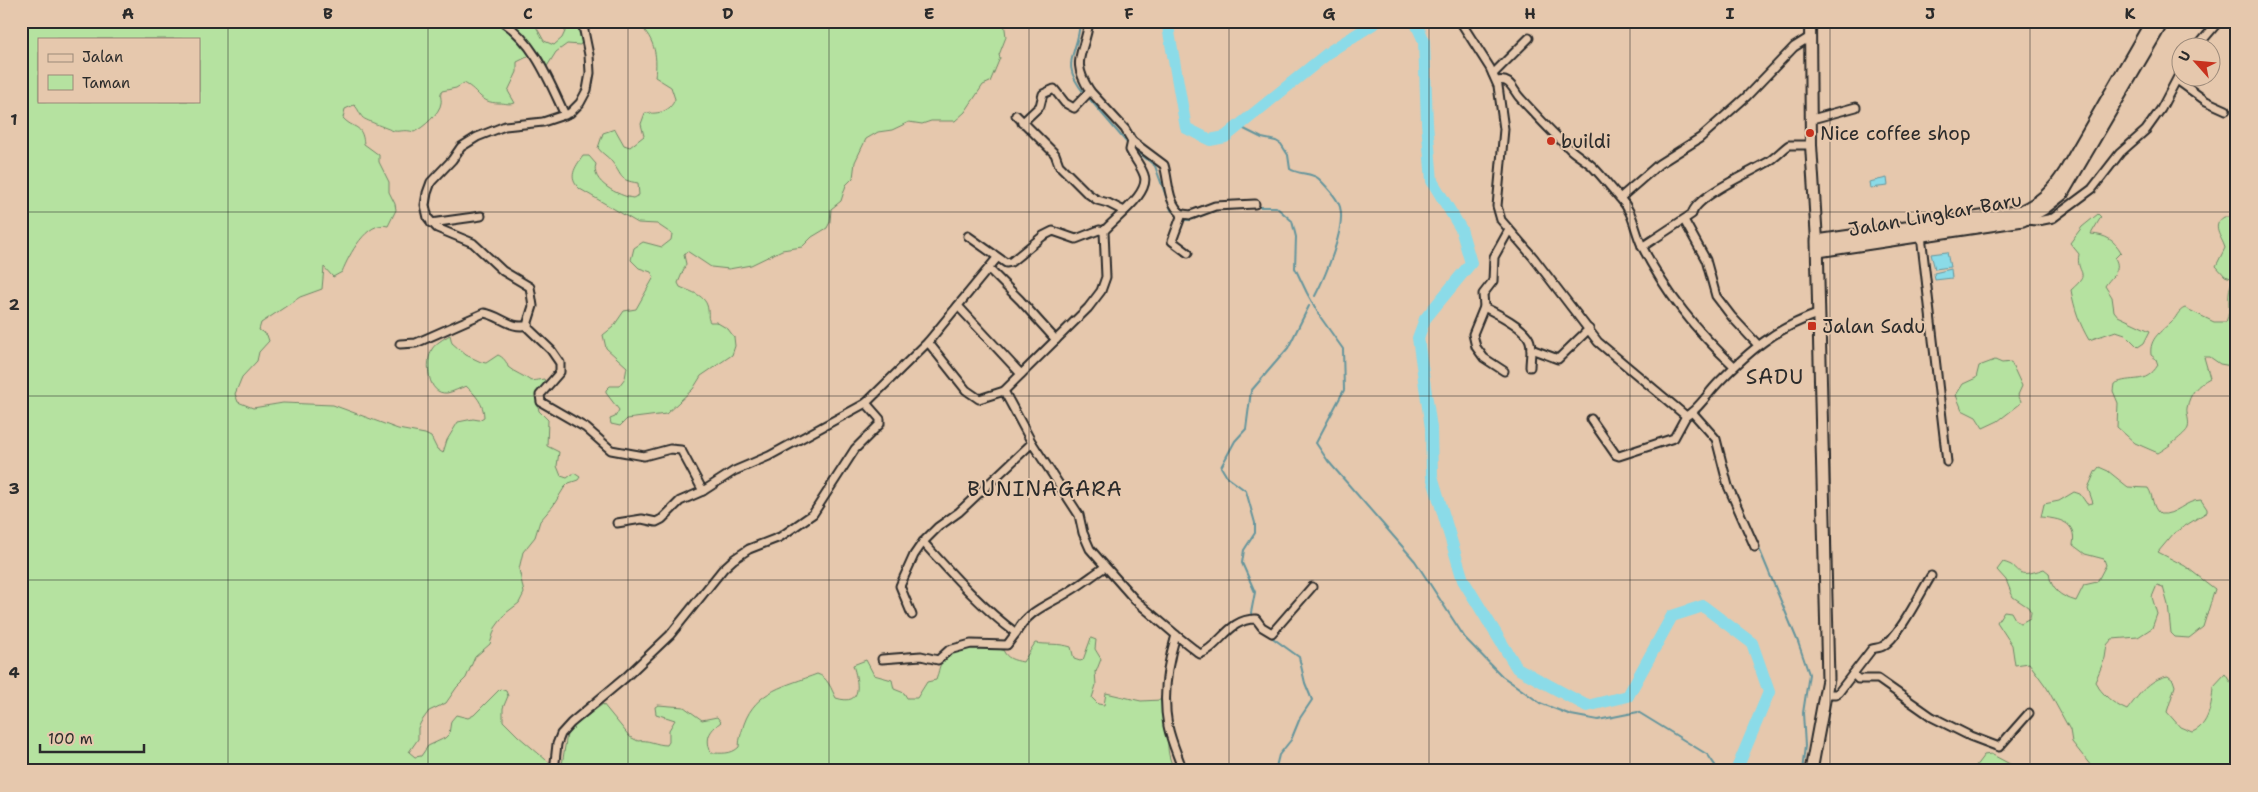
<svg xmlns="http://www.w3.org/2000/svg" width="2258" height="792" viewBox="0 0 2258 792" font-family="'Shantell Sans',sans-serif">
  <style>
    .green { fill: #b5e2a0; stroke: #708666; fill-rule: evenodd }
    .water { fill: #8bdbe8; stroke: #65959c }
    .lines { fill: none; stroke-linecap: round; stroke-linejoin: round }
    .stream { stroke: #65959c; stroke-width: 2 }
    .river { stroke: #8bdbe8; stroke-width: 12 }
    .minor-casing { stroke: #2b2b2b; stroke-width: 11 }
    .secondary-casing { stroke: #2b2b2b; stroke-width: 14 }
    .trunk-casing { stroke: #2b2b2b; stroke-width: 15 }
    .minor { stroke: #e6c8ad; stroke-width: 7 }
    .secondary { stroke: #e6c8ad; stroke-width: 10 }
    .trunk { stroke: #e6c8ad; stroke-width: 11 }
    .grid { fill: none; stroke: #2b2b2b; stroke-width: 1; stroke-opacity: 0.55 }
    .poi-dot { fill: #c8321e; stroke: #e6c8ad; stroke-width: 2 }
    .labels { text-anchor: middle; stroke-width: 4; stroke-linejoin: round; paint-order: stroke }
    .poi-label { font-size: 19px; fill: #2b2b2b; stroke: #e6c8ad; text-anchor: start }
    .street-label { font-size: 19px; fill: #2b2b2b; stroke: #e6c8ad }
    .quarter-label { font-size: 21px; letter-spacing: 1px; fill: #2b2b2b; stroke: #e6c8ad }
    .neatline { fill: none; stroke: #2b2b2b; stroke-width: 2 }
    .grid-label { font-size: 16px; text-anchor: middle; font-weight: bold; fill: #2b2b2b }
  </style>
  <rect width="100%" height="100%" fill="#e6c8ad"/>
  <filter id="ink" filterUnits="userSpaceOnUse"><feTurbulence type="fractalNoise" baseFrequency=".02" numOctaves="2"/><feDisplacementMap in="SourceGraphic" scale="10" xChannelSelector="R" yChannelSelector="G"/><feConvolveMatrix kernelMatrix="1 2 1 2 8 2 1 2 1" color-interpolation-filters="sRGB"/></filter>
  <g filter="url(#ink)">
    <g class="green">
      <path d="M21 21H533L544 41 554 45 562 38 569 23 579 21 578 29 582 42 580 45 567 44 556 52 546 68 541 58 529 56 517 62V72L508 91 515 103C508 105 506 103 499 103 479 103 480 91 464 83L456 88 442 91C439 96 442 98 441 103 440 113 423 128 414 132 404 129 402 132 394 131 391 130 365 120 363 118 359 114 359 109 354 105L345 109 343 118C354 130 362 123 364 144L379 155V162L389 182V192L395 204 396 210 388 226C367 220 349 255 342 272L333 277 324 267 322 289 300 297 261 323 259 330 267 335 269 341 259 352 257 361 242 377 235 394 238 402 253 408 283 403 333 405 398 429 425 434 431 437 437 449 443 453 447 440 458 422 473 419 479 420 484 417C484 404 475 394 466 386 460 388 453 392 447 393 427 395 425 362 432 349 436 343 443 339 450 335L452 343 466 355 481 362 486 363 498 355C503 357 507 362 508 367 515 373 523 375 531 381L544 379 545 382 536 397 539 411 548 420 547 446 559 452 557 466 561 476 567 478 574 473 580 477 578 480 569 483 564 488 553 506 540 521 535 537 523 552 519 569 524 593 519 603 506 613 495 628 490 644 475 657 466 678 457 687 446 703 429 711 421 722 418 728V739L409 752 415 757 421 756 428 746 445 738 449 734 451 721 456 715 468 718 474 715 500 689 506 691 508 696 503 708V721L518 736 559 771H21ZM39 39H199V101H39Z"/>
      <path d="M636 21H1004L1006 37 999 55 1000 58 990 82 983 85 965 112 955 121H931L922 124 909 122 892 130 878 132 866 139 855 162 853 178 846 185 841 201 831 209 830 222 827 228 812 237 802 247 782 250 751 265 729 269 711 267 687 251 684 255 686 264 678 283 680 287C691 292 707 295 708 310 709 315 707 317 710 322H716L728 329 734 337 735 346 732 355 701 376 693 389 666 414 627 419 620 426 611 424 610 419 615 417 619 410 606 393V390L610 386H619L625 378 627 367 606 348 603 335 613 327 624 311 636 309 654 277 651 272 639 268 631 260 634 248 643 242 662 247 671 240 672 234 657 224 638 223 580 189C567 178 575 167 583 156H589L596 164C590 182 619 196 633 198L639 195 638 183C618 180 623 176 612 162 608 156 602 154 598 148L603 133 615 129 624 145 630 147 644 136 641 124 645 113C659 114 670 112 675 99L671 87 655 77C658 53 654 38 636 21Z"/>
      <path d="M2098 214 2101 217 2091 234C2106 235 2114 240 2121 252L2115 258C2122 271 2112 275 2105 286L2112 297 2114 311 2118 316 2150 331 2144 343 2138 347 2125 334 2116 331 2089 340C2080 325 2074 308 2071 290 2093 271 2075 275 2079 254L2070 243 2082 227Z"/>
      <path d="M2224 217H2232L2237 226V367L2220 364 2210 357H2204L2210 378C2197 385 2190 393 2187 408 2186 414 2190 421 2188 428 2186 434 2165 449 2158 453L2135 443 2117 427 2118 403 2113 391 2114 384C2132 375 2145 386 2158 365L2156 359 2151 355C2149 338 2161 332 2171 322 2177 318 2177 311 2185 308L2214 322H2226C2233 308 2224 292 2234 279L2225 276 2216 266 2225 248C2222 237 2210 226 2224 217Z"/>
      <polygon points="1995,360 2002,363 2011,362 2022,386 2018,395 2021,401 2020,404 1998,421 1983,428 1976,417 1962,410 1956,395 1963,384 1976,378 1979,366"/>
      <path d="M2099 467 2108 471 2128 487 2148 488C2154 497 2151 506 2160 514 2176 516 2185 500 2201 500L2207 509V512L2174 533 2158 552 2185 566 2215 589 2203 627 2189 638 2175 637 2171 633 2168 605 2163 587 2157 585 2152 597 2157 614 2152 628 2138 637 2112 639 2107 645 2105 658 2095 682C2102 694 2113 704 2127 710 2138 696 2149 679 2168 676L2173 680 2175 686 2167 712 2180 727 2192 732C2209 726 2212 703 2213 687L2225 674 2237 692V771H2095L2072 742 2070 730 2047 688 2029 663 2015 665 2012 645 1997 622 2004 611 2011 612 2016 621 2021 623 2030 618 2031 612 2028 607 2013 597 2006 580 1997 570 2003 562C2026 568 2011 580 2044 569L2049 573C2051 590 2060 596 2076 601L2084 585 2097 582 2106 565 2104 559 2085 554 2073 545C2077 521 2059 519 2041 517L2044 504 2059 501 2074 492 2080 494 2087 504 2093 503 2088 488 2095 472Z"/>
      <path d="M1091 638 1096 640 1095 649 1101 659 1096 672 1095 671 1096 685 1092 698 1098 704 1104 705 1106 693 1141 701 1161 700 1164 729 1169 738C1166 749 1170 761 1175 771H561L567 734 574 726 603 704 630 737 638 741C648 739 656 745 667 745L669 742V730L675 720 656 714 655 707 658 705 684 707 702 720 717 717 721 722C709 731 705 738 711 753 721 753 731 755 739 747 739 738 742 732 744 724 756 690 786 686 817 674 828 677 831 689 836 698 864 707 858 681 853 665L866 660 874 675 892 680 894 689 904 693 907 698H917L927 682 936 680C938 675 939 666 942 662 955 646 985 646 1003 650 1007 659 1014 660 1023 662L1035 643C1047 645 1059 643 1071 647L1074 659 1080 661 1083 660Z"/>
      <polygon points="1991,754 2023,771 1967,771 1975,767 1984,755"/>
    </g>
    <g class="water">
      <polygon points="1887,178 1888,186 1870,188 1869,182"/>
      <polygon points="1947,252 1950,267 1935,269 1931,254"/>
      <polygon points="1951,269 1952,278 1935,280 1934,273"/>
    </g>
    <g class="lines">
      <g class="stream">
        <path d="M1080 21C1079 55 1058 61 1084 93"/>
        <polyline points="1087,96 1128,144"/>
        <path d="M1238 126 1262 138 1276 141 1281 144 1288 155 1290 169C1299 175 1312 172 1319 179 1326 186 1337 197 1340 207 1346 228 1325 277 1315 296"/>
        <polyline points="1132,147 1155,166 1171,210 1179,217"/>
        <polyline points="1256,207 1276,207 1292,221 1296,237 1295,268 1307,293 1321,318 1343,349 1344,390 1316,443 1328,461 1415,561 1465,638 1502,676 1540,703 1571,715 1598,720 1638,712 1708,755 1719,771"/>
        <polyline points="1183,220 1190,220 1216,210 1231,209"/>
        <polyline points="1720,440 1731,482 1751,530"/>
        <polyline points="1758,546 1798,642 1809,674 1803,713 1805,746 1802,771"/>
        <polyline points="1253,618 1251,613 1255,592 1242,563 1244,550 1255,533 1255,523 1246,491 1227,477 1221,467 1235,441 1246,429 1251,391 1288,348 1309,306"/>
        <polyline points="1263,631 1299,657 1305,683 1312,700 1300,718 1291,740 1279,755 1275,771"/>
      </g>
      <g class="river">
        <polyline points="1167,21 1186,128 1210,140 1225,137 1332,50 1378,21"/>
        <polyline points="1415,21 1424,41 1427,123 1432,181 1461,229 1471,263 1425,319 1418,338 1431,428 1432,476 1463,580 1517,668 1587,706 1628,696 1672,616 1703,606 1752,643 1769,692 1736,771"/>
      </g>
      <g class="minor-casing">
        <g id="minor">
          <path d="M502 21C535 43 549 81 565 115"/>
          <path d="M582 21 589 55 590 73 587 90 580 103 570 113 543 122 505 126 477 137 461 147 452 160 431 182 427 193 425 205 428 218 437 228 473 243 503 271 530 287 533 306 528 322V328L551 350 560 363V372L540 395 541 402 586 428 611 450 644 456 670 449 681 450 703 491 734 471 769 456 866 403 928 342 966 390 979 399 1004 391 1088 308 1101 291 1106 277 1104 231C1115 218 1151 193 1144 175 1141 166 1134 158 1130 150L1132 141 1125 129 1090 91 1074 108 1065 103 1054 89 1043 94 1040 106 1022 123"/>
          <path d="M1089 21C1085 54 1069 59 1090 91"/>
          <path d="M1460 21 1490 68 1498 86 1504 129 1497 206 1501 220 1533 257 1598 342 1686 416C1698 410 1708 393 1718 383 1750 350 1776 328 1820 313"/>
          <polyline points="2196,48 2219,21"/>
          <polyline points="1493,74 1529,38"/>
          <polyline points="2177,80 2206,101 2226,110"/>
          <path d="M1497 81C1512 78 1512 90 1521 99 1537 116 1552 133 1569 148 1576 155 1586 160 1593 167 1602 176 1611 188 1620 198 1634 213 1634 229 1642 246 1665 292 1696 331 1734 366"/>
          <polyline points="1016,115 1055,154 1059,165 1087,193 1097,200 1108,203 1124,211"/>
          <polyline points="1812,119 1856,107"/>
          <path d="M1132 141 1164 165C1169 181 1167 203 1182 214L1172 241 1188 253"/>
          <polyline points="1620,198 1659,164 1700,138 1746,97 1794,47 1810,37"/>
          <polyline points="1182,214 1191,215 1215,206 1255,204"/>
          <polyline points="1684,220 1706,260 1716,296 1732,317 1758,345"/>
          <polyline points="2024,220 2038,221 2053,218 2092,189 2120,153 2146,130 2161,109 2180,73"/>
          <polyline points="431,223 481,216"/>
          <polyline points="1921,235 1947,462"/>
          <polyline points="968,236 1006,263 1011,262 1043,236 1053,231 1076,239 1099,230 1104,231"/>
          <path d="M1642 247 1692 214C1696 196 1751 172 1768 162 1776 157 1782 150 1789 145H1811"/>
          <polyline points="989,269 1020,300 1056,340"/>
          <polyline points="958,306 1021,374"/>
          <path d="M1484 307C1496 313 1523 326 1529 339 1533 347 1530 358 1530 367"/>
          <polyline points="928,342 997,258"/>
          <path d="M400 344 416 343 484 313C500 315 511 330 528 325"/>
          <polyline points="1531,349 1558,359 1589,329"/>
          <polyline points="1504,371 1484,358 1476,347 1473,334 1484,307 1483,294 1493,281 1494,257 1509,230"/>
          <path d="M1004 391 1032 443 1079 515 1083 533 1090 549 1135 600 1176 635C1167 665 1162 695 1168 726 1171 741 1178 756 1183 771"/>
          <polyline points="1692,412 1716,439 1728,486 1755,547"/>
          <polyline points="1591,419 1616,455 1619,456 1674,438 1686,416"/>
          <path d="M1032 443 959 512 938 527 923 542C952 574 981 607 1016 633 1029 609 1049 605 1070 591 1082 584 1093 575 1105 567"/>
          <polyline points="617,523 642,519 656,522 662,519 680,501 703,491"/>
          <polyline points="912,615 900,586 914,555 923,542"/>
          <path d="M1176 635 1200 654C1220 647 1229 618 1256 619L1262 627 1272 633 1312 587"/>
          <polyline points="882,659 921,656 938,660 949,650 971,644 1007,645 1016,633"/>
          <polyline points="1853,674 1858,679 1878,679 1932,717 1970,736 1999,747 2029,713"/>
          <path d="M1825 694H1836L1839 692 1872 649C1875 648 1880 648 1883 646 1899 637 1921 592 1931 576"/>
          <polyline points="554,771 557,744 561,734 571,723 626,677 670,635 723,569 734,559 749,549 780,537 813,514 855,449 880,424 880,419 866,403"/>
        </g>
      </g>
      <g class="secondary-casing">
        <polyline id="secondary" points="1810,21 1811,145 1817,241"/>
      </g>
      <g class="trunk-casing">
        <g id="trunk">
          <polyline points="1818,251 2023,220 2043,209 2062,194 2163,21"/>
          <path d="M1811 771 1828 679 1817 241 2022 211C2041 202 2053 191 2065 172L2152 21"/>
        </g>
      </g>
      <use href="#minor" class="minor"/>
      <use href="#secondary" class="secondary"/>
      <use href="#trunk" class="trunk"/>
    </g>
  </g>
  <path class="grid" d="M228 21V771M428 21V771M628 21V771M829 21V771M1029 21V771M1229 21V771M1429 21V771M1630 21V771M1830 21V771M2030 21V771M21 212H2237M21 396H2237M21 580H2237"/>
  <g class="poi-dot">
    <circle cx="1810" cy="133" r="5"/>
    <circle cx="1551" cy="141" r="5"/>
    <rect x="1807" y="321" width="10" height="10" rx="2.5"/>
  </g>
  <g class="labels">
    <g class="poi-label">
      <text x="1820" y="140">Nice coffee shop</text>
      <text x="1561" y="148">buildi</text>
      <text x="1822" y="333">Jalan Sadu</text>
    </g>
    <g class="street-label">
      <text transform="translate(1935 214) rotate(-10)" y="7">Jalan Lingkar Baru</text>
    </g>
    <g class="quarter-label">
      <text x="1775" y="384">SADU</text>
      <text x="1045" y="496">BUNINAGARA</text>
    </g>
  </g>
  <rect width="2258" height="792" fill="none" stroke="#e6c8ad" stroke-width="55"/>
  <rect x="38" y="38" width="162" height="65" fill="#e6c8ad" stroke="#9b8979"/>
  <rect x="48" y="54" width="25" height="8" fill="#e6c8ad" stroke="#9b8979"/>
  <text x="82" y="62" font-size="15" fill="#2b2b2b">Jalan</text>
  <rect x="48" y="75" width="25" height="15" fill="#b5e2a0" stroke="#9b8979"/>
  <text x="82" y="88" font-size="15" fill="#2b2b2b">Taman</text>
  <g transform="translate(2196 62) rotate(297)"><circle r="24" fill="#e6c8ad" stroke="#9b8979"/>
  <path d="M0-4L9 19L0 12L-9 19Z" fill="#c8321e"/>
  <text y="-8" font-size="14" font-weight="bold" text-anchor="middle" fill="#2b2b2b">U</text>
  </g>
  <path d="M40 744v8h104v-8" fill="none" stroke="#2b2b2b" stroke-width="2.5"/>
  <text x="48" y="744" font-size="15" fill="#2b2b2b" stroke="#e6c8ad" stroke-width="4" paint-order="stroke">100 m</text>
  <rect x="28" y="28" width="2202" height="736" class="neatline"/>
  <g class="grid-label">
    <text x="128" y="19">A</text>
    <text x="328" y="19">B</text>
    <text x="528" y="19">C</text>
    <text x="728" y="19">D</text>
    <text x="929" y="19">E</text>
    <text x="1129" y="19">F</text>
    <text x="1329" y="19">G</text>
    <text x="1530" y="19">H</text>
    <text x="1730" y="19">I</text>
    <text x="1930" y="19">J</text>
    <text x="2130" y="19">K</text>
    <text x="14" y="125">1</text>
    <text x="14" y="310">2</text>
    <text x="14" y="494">3</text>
    <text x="14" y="678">4</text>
  </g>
</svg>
